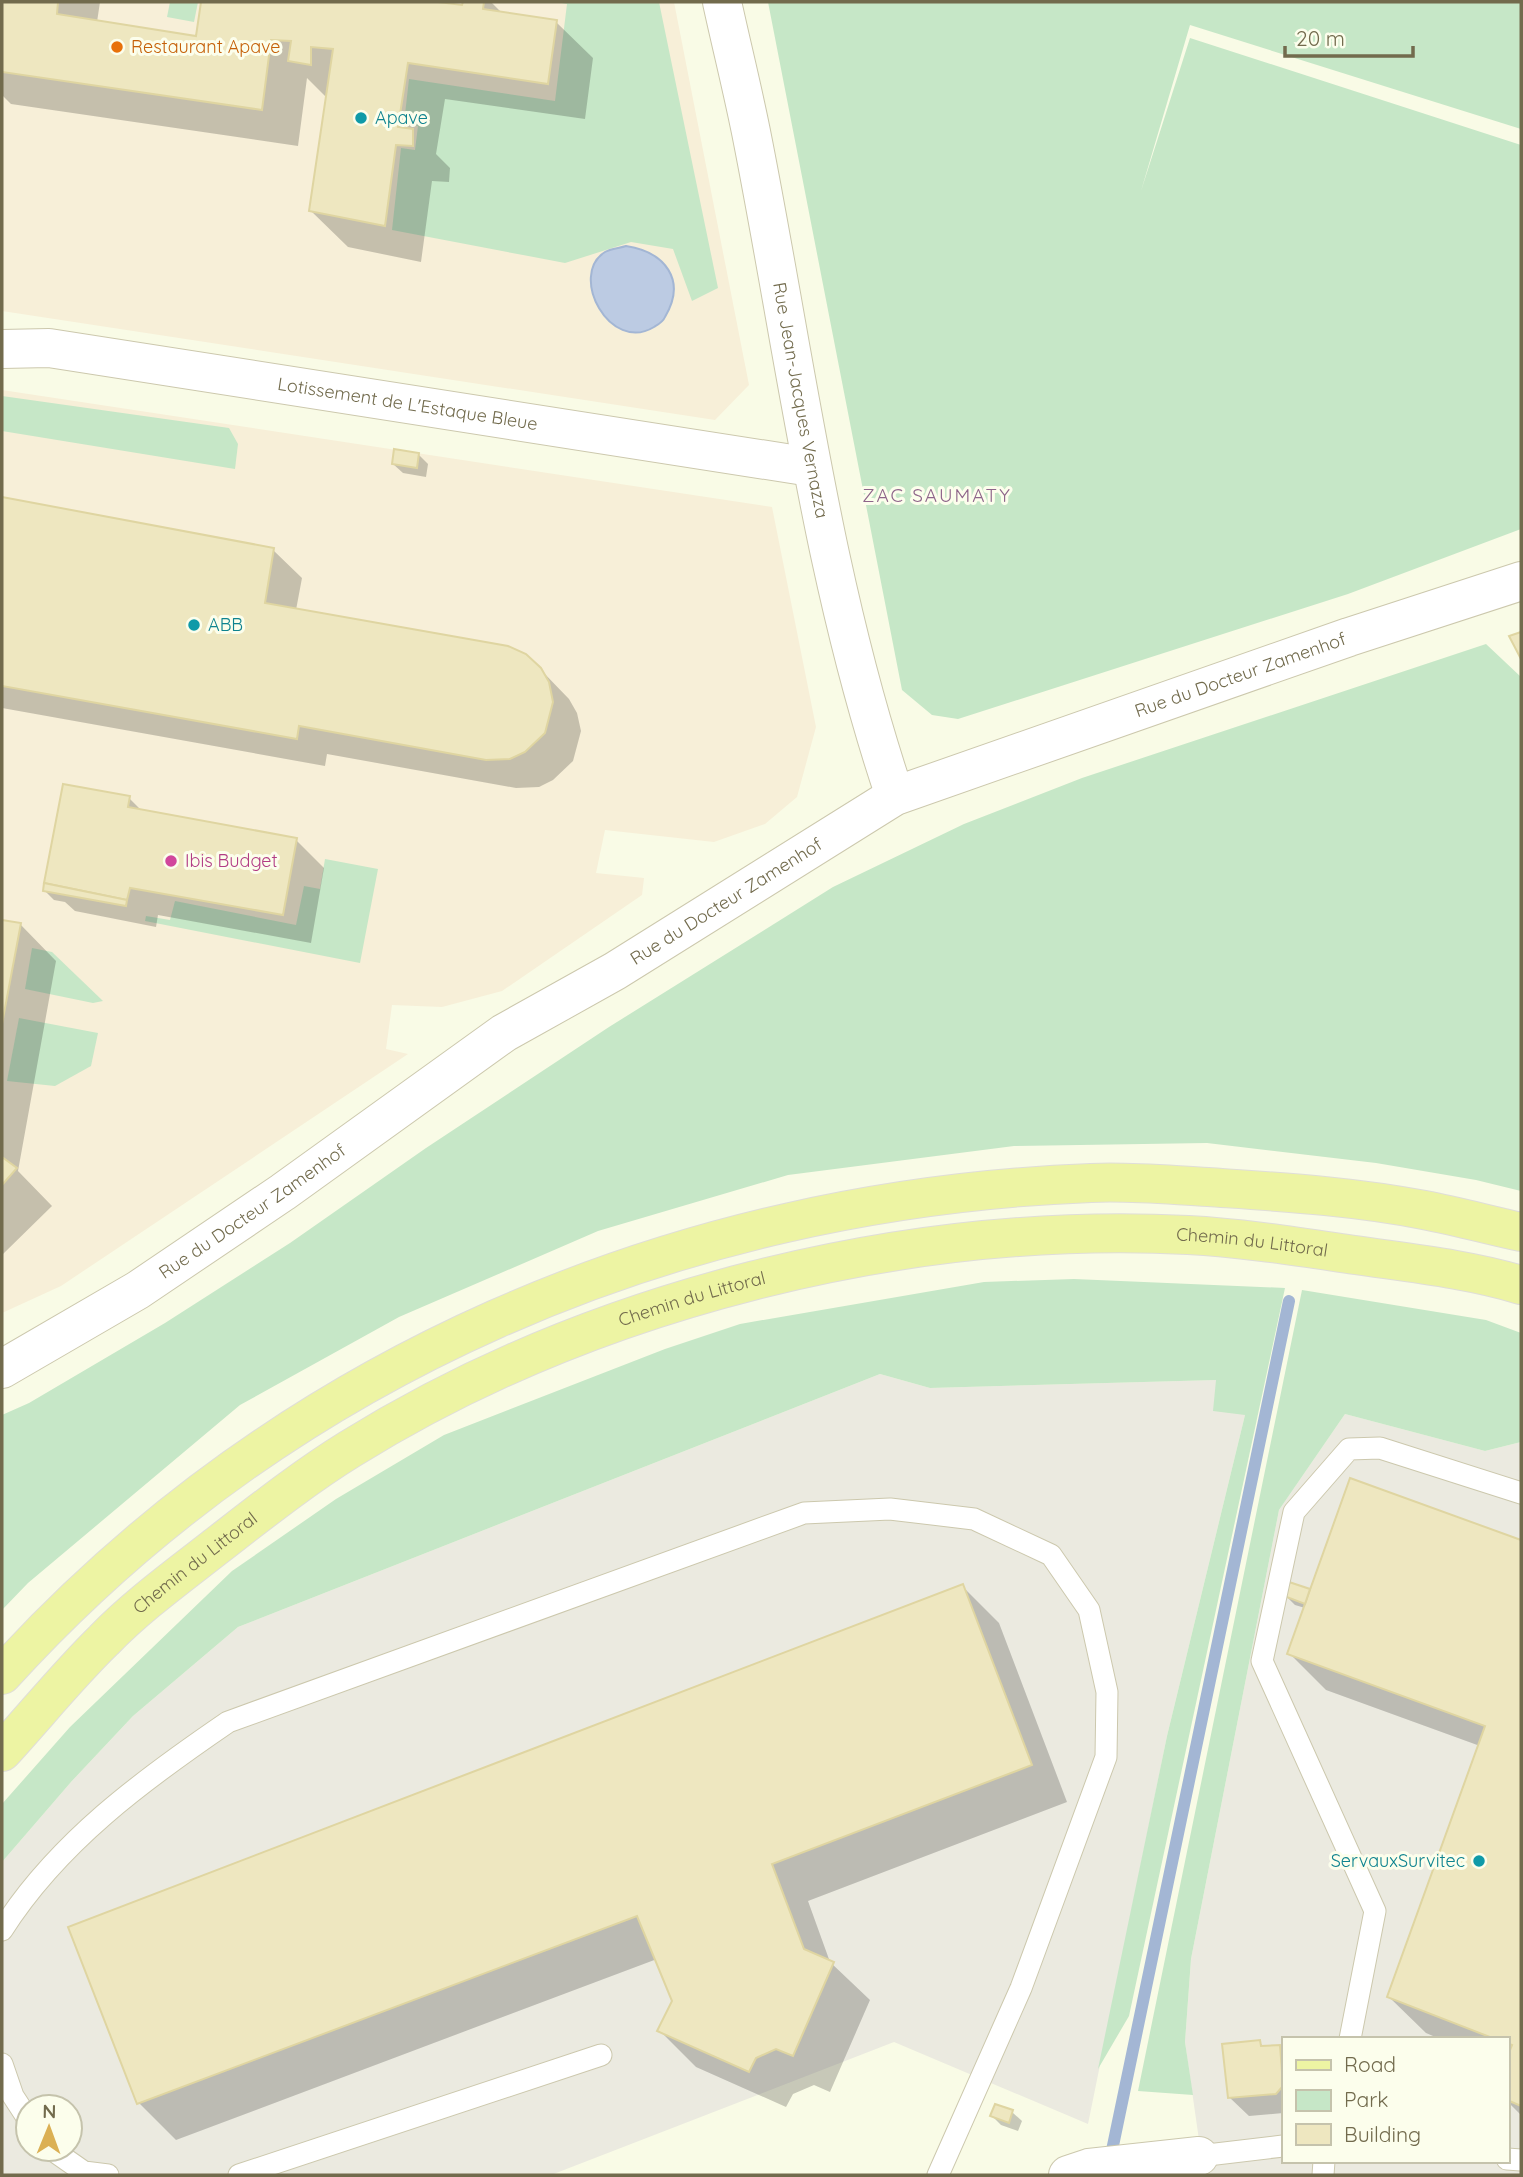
<svg xmlns="http://www.w3.org/2000/svg" width="1523" height="2177" viewBox="0 0 1523 2177" font-family="Quicksand,sans-serif">
  <style>
    .commercial { fill: #f7efd8 }
    .industrial { fill: #ebeae0; fill-rule: evenodd }
    .green { fill: #c6e7c7 }
    .water { fill: #bccbe3; stroke: #a3b6d4; stroke-width: 2 }
    .shadow { fill: #0003 }
    .lines { fill: none; stroke-linecap: round; stroke-linejoin: round }
    .stream { stroke: #a3b6d4; stroke-width: 12 }
    .building { fill: #eee7c0; stroke: #dfd5a1; stroke-width: 2 }
    .lane-casing { stroke: #ccc8ad; stroke-width: 23 }
    .street-casing { stroke: #ccc8ad; stroke-width: 40 }
    .primary-casing { stroke: #e0ded8; stroke-width: 40 }
    .lane { stroke: #fff; stroke-width: 21 }
    .street { stroke: #fff; stroke-width: 38 }
    .primary { stroke: #edf4a3; stroke-width: 38 }
    .food-dot { fill: #e8710a; stroke: #fcfeec; stroke-width: 2.5 }
    .culture-dot { fill: #0f9aa8; stroke: #fcfeec; stroke-width: 2.5 }
    .hotel-dot { fill: #d1479c; stroke: #fcfeec; stroke-width: 2.5 }
    .labels { text-anchor: middle; stroke-width: 6; stroke-linejoin: round; paint-order: stroke }
    .food-label { font-size: 18px; fill: #c56008; stroke: #fcfeec; text-anchor: start }
    .culture-label { font-size: 18px; fill: #0d838f; stroke: #fcfeec; text-anchor: start }
    .street-label { font-size: 18px; fill: #726b4d; stroke: #fcfeec }
    .hotel-label { font-size: 18px; fill: #b23c85; stroke: #fcfeec; text-anchor: start }
    .neighbourhood-label { font-size: 19px; letter-spacing: 2px; fill: #8e658a; stroke: #fcfeec }
  </style>
  <rect width="100%" height="100%" fill="#f9fbe6"/>
  <g class="commercial">
    <polygon points="2,2 674,2 749,385 715,420 2,311"/>
    <polygon points="2,390 772,507 816,727 797,797 765,824 714,842 605,830 596,873 644,878 642,895 502,991 442,1007 392,1005 386,1049 408,1054 61,1286 2,1313"/>
  </g>
  <g class="industrial">
    <path d="M880 1374 930 1388 1216 1380 1245 1415 1167 1736 1088 2124 894 2042 551 2175H2V1862L71 1782 133 1716 238 1627ZM28 2107H70V2149H28Z"/>
    <path d="M1345 1414 1485 1451 1521 1442V2175H1204L1185 2042 1191 1959 1279 1510ZM1283 2039H1507V2161H1283Z"/>
  </g>
  <g class="green">
    <polygon points="170,2 198,2 194,22 167,17"/>
    <polygon points="556,2 659,2 718,288 692,301 673,249 631,242 565,263 392,230 401,148 415,150 418,126 404,123 409,79 555,101 567,4"/>
    <polygon points="768,2 1521,2 1521,129 1190,25 1141,191 1190,38 1521,145 1521,529 1348,594 958,719 932,715 902,690"/>
    <polygon points="2,396 229,428 238,444 235,469 2,431"/>
    <polygon points="1486,644 1521,677 1521,1191 1476,1180 1376,1163 1207,1143 1014,1146 788,1175 598,1231 399,1317 240,1405 28,1583 2,1610 2,1415 29,1403 165,1323 290,1243 426,1148 609,1027 833,887 964,824 1082,778"/>
    <polygon points="325,859 378,869 360,963 145,921 146,916 170,920 175,901 296,925 304,886 320,889"/>
    <polygon points="32,948 52,952 103,1001 93,1003 25,989"/>
    <polygon points="19,1018 98,1033 91,1066 55,1086 7,1081"/>
    <polygon points="1074,1279 1285,1288 1129,2016 1098,2069 1167,1736 1245,1415 1213,1411 1216,1380 930,1388 880,1374 238,1627 133,1716 71,1782 2,1862 2,1804 70,1727 232,1571 336,1499 444,1435 665,1349 740,1324 984,1282"/>
    <polygon points="1302,1290 1486,1320 1521,1333 1521,1442 1485,1451 1345,1414 1279,1510 1191,1959 1185,2042 1193,2095 1138,2091"/>
  </g>
  <path class="water" d="M626 246C665 252 687 280 665 317 663 322 659 324 654 327 610 354 568 275 605 252 610 249 620 248 626 246Z"/>
  <g class="shadow">
    <polygon points="2,2 100,2 97,22 197,38 202,2 452,2 451,6 464,7 464,2 491,2 503,14 556,22 593,58 585,119 445,99 436,154 450,168 449,182 432,181 421,262 348,247 311,211 327,98 307,78 298,146 11,104 2,95"/>
    <polygon points="418,454 428,464 426,477 403,473 393,464"/>
    <polygon points="2,498 273,550 302,578 296,610 540,669 569,699 577,713 581,731 573,761 553,780 539,787 516,788 327,754 325,766 2,708"/>
    <polygon points="129,798 142,811 296,840 324,868 311,943 158,915 156,927 75,911 65,902 54,900 45,891"/>
    <polygon points="2,922 20,924 56,961 18,1171 52,1206 2,1255"/>
    <polygon points="1351,1480 1521,1542 1521,2115 1507,2101 1507,2039 1440,2039 1426,2033 1389,1997 1480,1746 1326,1690 1289,1653 1305,1608 1295,1605 1286,1596 1291,1584 1311,1592"/>
    <polygon points="962,1586 999,1623 1067,1802 808,1901 830,1962 870,2000 830,2092 814,2085 793,2094 786,2107 696,2067 660,2031 674,2002 657,1959 176,2140 139,2103"/>
    <polygon points="1259,2042 1265,2048 1280,2047 1283,2050 1283,2113 1249,2116 1229,2097"/>
    <polygon points="1012,2112 1022,2121 1018,2131 1001,2125 992,2116"/>
  </g>
  <g class="lines">
    <polyline class="stream" points="1110,2160 1289,1301"/>
  </g>
  <g class="building">
    <polygon points="2,2 58,2 57,14 196,36 201,2 438,2 462,5 463,2 484,2 483,9 557,20 548,84 408,63 398,127 413,129 413,146 396,145 385,226 309,211 333,49 311,47 311,65 288,61 291,41 271,40 262,110 2,72"/>
    <polygon points="394,449 419,453 417,468 392,464"/>
    <polygon points="2,497 274,548 265,603 508,646 526,654 541,668 549,682 553,702 545,733 525,752 510,759 486,760 299,726 297,739 2,686"/>
    <polygon points="1521,632 1521,659 1509,636"/>
    <polygon points="63,784 130,796 128,807 297,838 283,915 130,888 127,900 44,883"/>
    <polygon points="44,883 127,900 126,906 43,891"/>
    <polygon points="2,920 21,923 2,1024"/>
    <polygon points="2,1157 17,1168 2,1185"/>
    <polygon points="1350,1478 1521,1540 1521,2106 1507,2100 1507,2058 1512,2045 1507,2043 1507,2039 1495,2039 1387,1997 1485,1726 1287,1654"/>
    <polygon points="1289,1582 1310,1589 1305,1604 1284,1596"/>
    <polygon points="963,1584 1032,1765 772,1864 804,1949 834,1962 793,2056 776,2049 756,2058 749,2072 657,2031 672,2001 637,1916 137,2104 68,1927"/>
    <polygon points="1260,2040 1261,2046 1280,2045 1283,2086 1276,2094 1228,2098 1222,2044"/>
    <polygon points="995,2104 1013,2110 1009,2123 990,2116"/>
  </g>
  <g class="lines">
    <g class="lane-casing">
      <g id="lane">
        <path d="M2 1930C58 1842 143 1780 228 1722L804 1513 890 1509 974 1519 1051 1555 1089 1610 1107 1692 1106 1757 1021 1988 938 2175"/>
        <polyline points="1350,2039 1375,1911 1262,1661 1294,1512 1349,1449 1380,1448 1521,1493"/>
        <polyline points="2,2064 13,2096 28,2119"/>
        <polyline points="51,2149 84,2172 108,2175"/>
        <polyline points="1199,2156 1283,2146"/>
        <polyline points="1507,2159 1521,2160"/>
        <polyline points="239,2175 601,2055"/>
        <polyline points="1323,2175 1324,2161"/>
      </g>
    </g>
    <g class="street-casing">
      <g id="street">
        <path id="s1" d="M722 2C732 48 744 95 753 142 796 361 823 583 895 796"/>
        <path id="s2" d="M2 349 49 348 811 467"/>
        <path id="s3" d="M2 1369 138 1290 283 1192 504 1033 615 971 895 796 1349 637 1521 581"/>
        <polyline points="1068,2175 1089,2168 1199,2156"/>
      </g>
    </g>
    <g class="primary-casing">
      <g id="primary">
        <path d="M2 1675C283 1366 675 1199 1091 1183 1129 1181 1169 1185 1208 1187 1280 1192 1352 1196 1424 1210 1456 1216 1489 1225 1521 1232"/>
        <path id="s4" d="M2 1752C36 1715 68 1675 104 1640 137 1606 177 1577 214 1548 258 1514 303 1478 350 1449 592 1299 905 1221 1188 1235 1244 1238 1300 1247 1355 1255 1410 1263 1468 1269 1521 1285"/>
      </g>
    </g>
    <use href="#lane" class="lane"/>
    <use href="#street" class="street"/>
    <use href="#primary" class="primary"/>
  </g>
  <circle class="food-dot" cx="117" cy="47" r="7"/>
  <g class="culture-dot">
    <circle cx="361" cy="118" r="7"/>
    <circle cx="194" cy="625" r="7"/>
    <circle cx="1479" cy="1861" r="7"/>
  </g>
  <circle class="hotel-dot" cx="171" cy="861" r="7"/>
  <g class="labels">
    <g class="food-label">
      <text x="131" y="53">Restaurant Apave</text>
    </g>
    <g class="culture-label">
      <text x="375" y="124">Apave</text>
      <text x="208" y="631">ABB</text>
      <text x="1465" y="1867" text-anchor="end">ServauxSurvitec</text>
    </g>
    <g class="street-label">
      <text dy="6" stroke="none"><textPath href="#s1" startOffset="406">Rue Jean-Jacques Vernazza</textPath></text>
      <text dy="6" stroke="none"><textPath href="#s2" startOffset="410">Lotissement de L'Estaque Bleue</textPath></text>
      <text dy="6" stroke="none"><textPath href="#s3" startOffset="1428">Rue du Docteur Zamenhof</textPath></text>
      <text dy="6" stroke="none"><textPath href="#s3" startOffset="863">Rue du Docteur Zamenhof</textPath></text>
      <text dy="6" stroke="none"><textPath href="#s3" startOffset="296">Rue du Docteur Zamenhof</textPath></text>
      <text dy="6" stroke="none"><textPath href="#s4" startOffset="1405">Chemin du Littoral</textPath></text>
      <text dy="6" stroke="none"><textPath href="#s4" startOffset="838">Chemin du Littoral</textPath></text>
      <text dy="6" stroke="none"><textPath href="#s4" startOffset="271">Chemin du Littoral</textPath></text>
    </g>
    <g class="hotel-label">
      <text x="185" y="867">Ibis Budget</text>
    </g>
    <g class="neighbourhood-label">
      <text x="937" y="502">ZAC SAUMATY</text>
    </g>
  </g>
  <rect width="1523" height="2177" fill="none" stroke="#726b4d" stroke-width="7"/>
  <rect x="1282" y="2037" width="228" height="126" fill="#fcfeec" stroke="#c5c3ac" stroke-width="2"/>
  <rect x="1296" y="2060" width="35" height="10" fill="#edf4a3" stroke="#c5c3ac" stroke-width="2"/>
  <text x="1344" y="2072" font-size="21" fill="#726b4d">Road</text>
  <rect x="1296" y="2090" width="35" height="21" fill="#c6e7c7" stroke="#c5c3ac" stroke-width="2"/>
  <text x="1344" y="2107" font-size="21" fill="#726b4d">Park</text>
  <rect x="1296" y="2124" width="35" height="21" fill="#eee7c0" stroke="#c5c3ac" stroke-width="2"/>
  <text x="1344" y="2142" font-size="21" fill="#726b4d">Building</text>
  <g transform="translate(49 2128) rotate(1)"><circle r="33" fill="#fcfeec" stroke="#c5c3ac" stroke-width="2"/>
  <path d="M0-5L12 26L0 18L-12 26Z" fill="#dbb054"/>
  <text y="-10" font-size="19" font-weight="bold" text-anchor="middle" fill="#726b4d">N</text>
  </g>
  <path d="M1285 46v10h128v-10" fill="none" stroke="#726b4d" stroke-width="3.5"/>
  <text x="1296" y="46" font-size="21" fill="#726b4d" stroke="#fcfeec" stroke-width="5" paint-order="stroke">20 m</text>
</svg>
